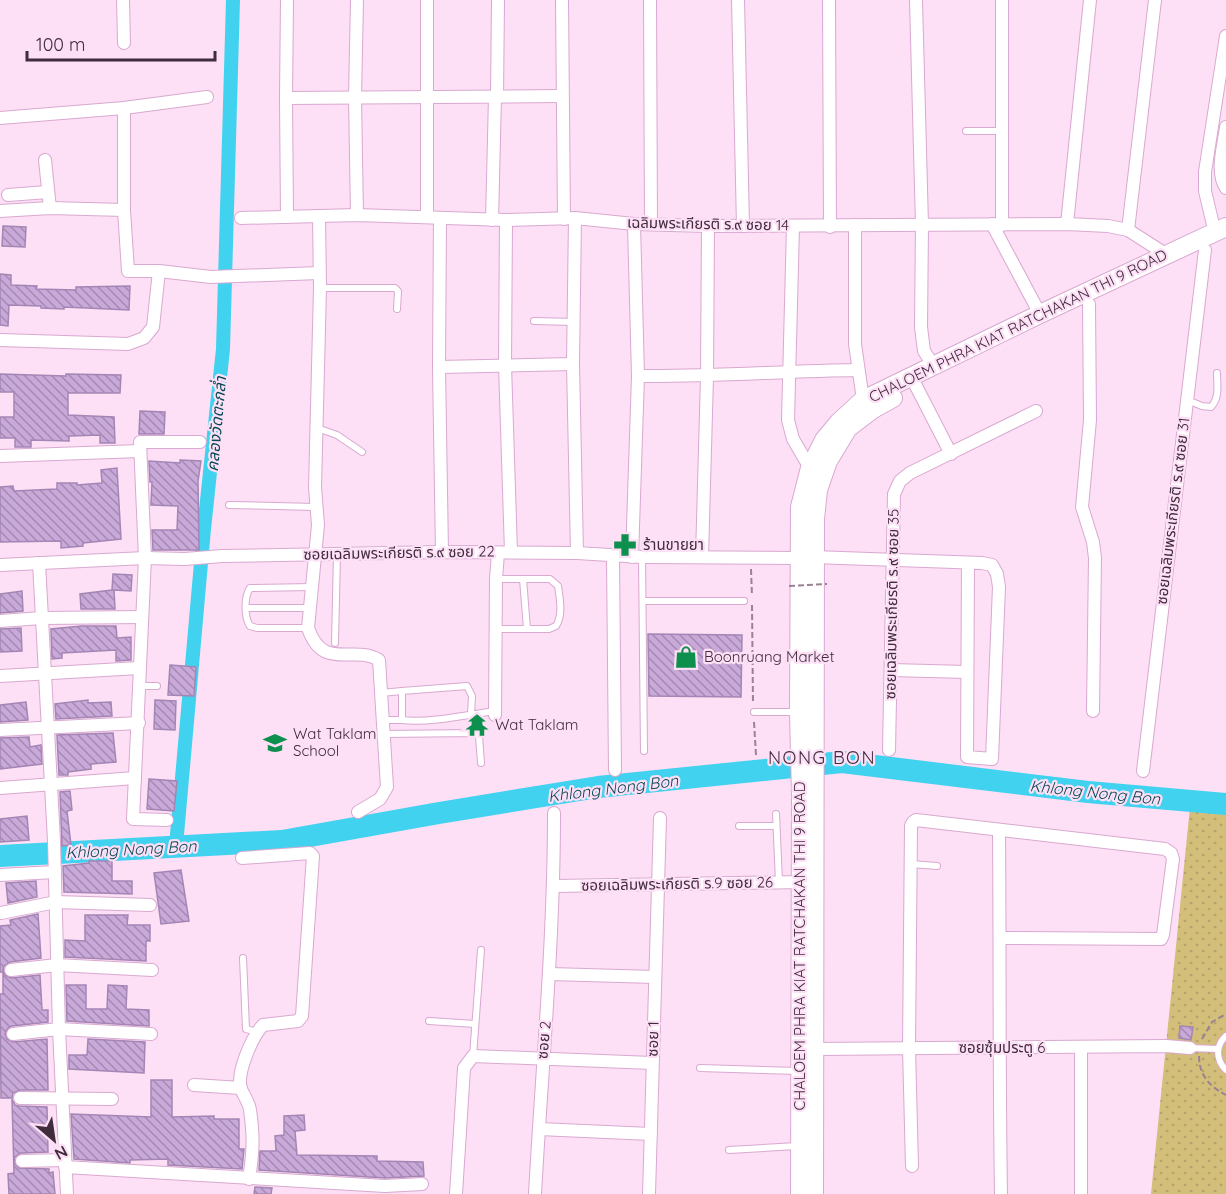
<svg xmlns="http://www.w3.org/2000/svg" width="1226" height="1194" viewBox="0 0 1226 1194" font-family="Quicksand,'Noto Sans Thai',sans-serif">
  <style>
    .park { fill: url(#park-dots) }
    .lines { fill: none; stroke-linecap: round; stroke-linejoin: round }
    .canal { stroke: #40d2ee; stroke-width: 14 }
    .river { stroke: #40d2ee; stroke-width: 22 }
    .building { fill: url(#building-back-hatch); stroke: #a486b5; stroke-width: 1.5 }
    .service-casing { stroke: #d9a9d0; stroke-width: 8 }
    .minor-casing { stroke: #d9a9d0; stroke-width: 14 }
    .secondary-casing { stroke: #d9a9d0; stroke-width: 20 }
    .path { stroke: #9a8295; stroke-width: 2; stroke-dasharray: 6 3; stroke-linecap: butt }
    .service { stroke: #fff; stroke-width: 6 }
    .minor { stroke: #fff; stroke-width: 12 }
    .secondary { stroke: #fff; stroke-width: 18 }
    .path-bridge { stroke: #9a8295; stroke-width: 2; stroke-dasharray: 6 3; stroke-linecap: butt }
    .labels { text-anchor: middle; stroke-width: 4.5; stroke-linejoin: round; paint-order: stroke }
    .street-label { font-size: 15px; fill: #3f2c3c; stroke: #fddff6 }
    .poi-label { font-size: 15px; fill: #3f2c3c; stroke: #fddff6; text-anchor: start }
    .water-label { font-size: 16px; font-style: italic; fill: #064853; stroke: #fddff6 }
    .quarter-label { font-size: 18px; letter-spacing: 1.5px; fill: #3f2c3c; stroke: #fddff6 }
  </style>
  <defs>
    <pattern id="park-dots" width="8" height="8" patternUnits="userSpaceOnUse" patternTransform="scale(1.5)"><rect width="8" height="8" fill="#d3be7a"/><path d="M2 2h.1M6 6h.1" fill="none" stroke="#b6a36a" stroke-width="1.8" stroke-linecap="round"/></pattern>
    <pattern id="building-back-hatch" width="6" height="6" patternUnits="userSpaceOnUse" patternTransform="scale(1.5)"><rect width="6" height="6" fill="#c8a9d9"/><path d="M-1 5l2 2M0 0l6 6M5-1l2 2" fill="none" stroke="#a48ab1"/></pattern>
  </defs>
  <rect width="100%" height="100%" fill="#fddff6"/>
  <polygon class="park" points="1190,807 1226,814 1226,1194 1151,1194"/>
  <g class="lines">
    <polyline class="canal" points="176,846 204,529 223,349 233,0"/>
    <polyline class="river" points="0,856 282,841 439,813 598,787 842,762 1088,792 1226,804"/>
  </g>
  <g class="building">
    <polygon points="3,226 26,227 25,247 2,246"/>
    <polygon points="0,274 11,275 11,285 37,286 36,289 76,290 76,287 130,286 129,310 64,307 64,309 41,308 41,306 9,305 8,326 0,325"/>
    <polygon points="0,374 66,376 66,374 121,375 120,393 68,393 68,415 114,417 115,443 100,443 100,435 69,436 69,441 31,440 31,447 15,447 15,438 0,438 0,417 14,417 14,392 0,392"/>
    <polygon points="140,411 165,412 164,434 139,434"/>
    <polygon points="180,460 201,461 198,481 199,550 153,550 152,530 177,530 178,506 151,505 152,482 150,482 149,461 180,463"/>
    <polygon points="117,468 121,539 83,543 83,546 61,548 61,541 0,542 0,487 13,486 14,491 57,489 57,483 77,483 77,485 102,483 101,470"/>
    <polygon points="113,574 132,575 131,591 114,590 115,609 81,609 80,594 112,590"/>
    <polygon points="22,591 23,611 0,613 0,594"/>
    <polygon points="82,626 116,626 117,638 131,637 131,660 116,661 116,650 62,653 62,658 52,659 51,629"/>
    <polygon points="21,628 22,651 0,652 0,629"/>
    <polygon points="648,634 742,635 741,697 649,696"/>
    <polygon points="170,665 196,667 194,696 168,695"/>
    <polygon points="88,700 88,703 111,702 112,716 56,719 55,704"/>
    <polygon points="155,700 176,701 175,730 154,729"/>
    <polygon points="26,702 28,720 0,722 0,705"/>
    <polygon points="113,733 116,762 91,764 91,769 68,772 68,775 59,775 57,735"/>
    <polygon points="29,737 30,747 41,745 42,764 0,769 0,738"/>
    <polygon points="149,779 177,781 174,811 147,809"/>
    <polygon points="70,791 72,810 67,811 71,845 62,846 60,792"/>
    <polygon points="27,816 29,840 0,842 0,819"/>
    <polygon points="89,861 112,861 112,881 132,881 132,894 64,892 63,866 89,863"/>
    <polygon points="181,870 189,921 161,924 154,873"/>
    <polygon points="36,881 37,897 8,903 6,883"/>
    <polygon points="38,914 41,958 10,962 4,966 3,970 5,975 11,978 40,975 42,1010 48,1010 48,1022 12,1026 8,1028 5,1034 7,1039 13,1042 47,1039 48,1090 20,1090 13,1093 12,1098 1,1098 0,994 3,994 3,972 0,972 0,926 11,925 10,920"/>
    <polygon points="85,915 128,915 127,925 150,925 150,941 146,941 146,961 65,957 65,940 85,941"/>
    <polygon points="66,985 86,985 86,1009 107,1009 108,985 127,986 126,1009 149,1010 149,1026 67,1021"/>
    <polygon points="1180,1026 1193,1027 1191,1040 1179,1038"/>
    <polygon points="88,1039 145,1042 144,1073 69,1069 69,1055 87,1055"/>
    <polygon points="151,1080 172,1080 172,1117 214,1116 214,1119 239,1119 239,1149 244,1149 242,1169 168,1165 168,1159 130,1160 130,1163 74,1159 71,1114 151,1117"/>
    <polygon points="12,1099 15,1105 19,1106 47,1107 48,1152 21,1153 15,1157 14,1162 19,1168 49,1169 49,1173 53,1172 55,1194 9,1194 8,1174 14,1173"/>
    <polygon points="304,1115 305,1130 295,1131 297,1155 377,1156 377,1161 423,1162 424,1176 385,1178 259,1170 260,1151 276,1151 275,1136 284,1135 284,1116"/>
    <polygon points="255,1187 272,1188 271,1194 254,1194"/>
  </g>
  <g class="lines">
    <g class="service-casing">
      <g id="service">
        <polyline points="966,131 1002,131"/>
        <polyline points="320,288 395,288 398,291 397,309"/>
        <polyline points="534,321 574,322"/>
        <path d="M1187 400 1202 406 1211 407C1220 397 1217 385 1217 373"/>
        <polyline points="317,428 337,435 362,452"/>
        <polyline points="229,505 316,507"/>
        <polyline points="642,557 644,751"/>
        <polyline points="523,579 527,629"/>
        <polyline points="643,601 744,601"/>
        <polyline points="246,608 309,608"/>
        <path d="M308 628H257L250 626C244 617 244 597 250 588L312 587"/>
        <path d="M496 629H549L556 626C563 615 560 599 558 586L550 579H496"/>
        <polyline points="335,643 337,554"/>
        <polyline points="140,686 157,686"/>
        <polyline points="381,693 402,691"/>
        <polyline points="754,712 796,712"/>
        <path d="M471 714 472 696 467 686 402 691V720C430 723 466 715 495 711"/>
        <polyline points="382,720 402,720"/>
        <polyline points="383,734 477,733 479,736 481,763"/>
        <polyline points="776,814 779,882"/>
        <polyline points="739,826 776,826"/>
        <polyline points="911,864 937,866"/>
        <polyline points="243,958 246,1029 257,1032"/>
        <polyline points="429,1021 475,1024"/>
        <path d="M1226 1036C1215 1046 1216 1060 1226 1070"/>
        <polyline points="1190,1048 1218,1049"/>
        <polyline points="473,1056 481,950"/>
        <polyline points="700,1068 798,1071"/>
        <polyline points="729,1150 797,1146"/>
      </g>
    </g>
    <g class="minor-casing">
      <g id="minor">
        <polyline points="123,0 124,43"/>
        <polyline points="562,0 564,219"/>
        <polyline points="650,0 651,224"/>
        <polyline points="738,0 743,226"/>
        <polyline points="829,0 830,227"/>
        <polyline points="916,0 922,225 921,327 924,351 933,365"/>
        <polyline points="497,97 498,0"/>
        <polyline points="286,98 562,96"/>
        <polyline points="124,108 124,210 128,271 159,271 211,277 319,273"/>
        <polyline points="0,118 124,108 207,97"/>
        <path d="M1226 127C1224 145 1215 172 1226 188"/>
        <polyline points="45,160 50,208"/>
        <polyline points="8,195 48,192"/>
        <polyline points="0,211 50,208 124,210"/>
        <polyline points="357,215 355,97 357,0"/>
        <path d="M319 216 320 288 315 487 318 525 308 628C323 672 353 644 379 660L387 787 380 799 358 812"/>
        <polyline points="287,217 286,98 287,0"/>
        <polyline points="427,217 427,0"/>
        <polyline points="241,218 357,215 506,220 575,218 634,224 708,226 1067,224 1108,226 1128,230 1167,255"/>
        <polyline points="440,218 439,367 442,552"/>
        <polyline points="575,218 573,364 577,553"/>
        <polyline points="492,220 495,97"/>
        <polyline points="506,220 505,365 511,552"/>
        <polyline points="992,224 1040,314"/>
        <polyline points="1067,224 1090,0"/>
        <polyline points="855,225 855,344 863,400"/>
        <polyline points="1002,225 1002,0"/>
        <polyline points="793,226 788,420 793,439 810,468"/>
        <polyline points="1128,230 1155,0"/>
        <polyline points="1215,233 1205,191 1205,172 1226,36"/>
        <polyline points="1089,304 1090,420 1082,507 1093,542 1095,558 1093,711"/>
        <polyline points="0,340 128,344 144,338 153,327 159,271"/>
        <polyline points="439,367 573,364"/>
        <path d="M638 376C711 377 784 371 858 370"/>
        <polyline points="916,386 951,454"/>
        <polyline points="0,456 140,451"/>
        <polyline points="613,556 615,770"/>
        <polyline points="632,557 638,376 634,224"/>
        <polyline points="702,557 707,377 708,226"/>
        <polyline points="813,557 982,563 992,565 997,574 999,587 992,759 967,757 968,563"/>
        <polyline points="39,563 54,841 59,1029 67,1194"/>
        <polyline points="0,565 145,558 185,559 222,556 442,552 577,553 642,557 799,558"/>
        <polyline points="0,621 42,618 142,617"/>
        <polyline points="891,670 967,672"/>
        <polyline points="0,676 139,668"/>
        <polyline points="495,715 496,579 498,553"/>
        <polyline points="0,730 139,723"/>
        <polyline points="889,750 894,494 900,481 910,473 1036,411"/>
        <polyline points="1143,771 1205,250"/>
        <polyline points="0,788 135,778"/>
        <polyline points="167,820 133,819 145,558 140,442 200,442"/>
        <path d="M999 830C1000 951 999 1073 1001 1194"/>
        <path d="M242 858 310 853 313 856 302 1016 298 1021 263 1025C252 1037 236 1073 241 1089 244 1096 249 1102 250 1110 254 1137 253 1153 249 1179"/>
        <polyline points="0,875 55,872"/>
        <polyline points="554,886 801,882"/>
        <polyline points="1,913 56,902 150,905"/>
        <polyline points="11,970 57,965 152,970"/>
        <polyline points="550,974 655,977"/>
        <polyline points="13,1034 59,1029 151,1034"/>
        <polyline points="1081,1048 1081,1194"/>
        <polyline points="815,1049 1166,1046 1190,1048"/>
        <polyline points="194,1085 241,1088"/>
        <polyline points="20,1098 112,1099"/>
        <polyline points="539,1129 651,1134"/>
        <polyline points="22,1161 65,1160"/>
        <polyline points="912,1166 909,1048 911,826 913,822 916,820 1165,849 1171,853 1173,859 1163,935 1161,939 1000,938"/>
        <polyline points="65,1167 385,1186 422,1184"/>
        <polyline points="456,1194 464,1068 473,1056 652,1063"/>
        <path d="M535 1194C542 1067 554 940 554 813"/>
        <polyline points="649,1194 660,818"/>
      </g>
    </g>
    <g class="secondary-casing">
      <g id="secondary">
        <polyline points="800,1194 801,795 799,712 800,507 810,468 824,440 839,422 863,400 1040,314 1226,227"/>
        <polyline points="814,1194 815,519 818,490 828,461 848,428 873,409 893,398"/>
      </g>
    </g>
    <g class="path">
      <polyline points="751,569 752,596"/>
      <polyline points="752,605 753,704"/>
      <polyline points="754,722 756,755"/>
      <polyline points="1202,1039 1212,1022 1226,1014"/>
      <path d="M1199 1056C1199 1075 1210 1087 1226 1095"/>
    </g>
    <use href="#service" class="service"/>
    <use href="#minor" class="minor"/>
    <use href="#secondary" class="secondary"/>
    <polyline class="path-bridge" points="789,586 827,584"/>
  </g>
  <defs>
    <g id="pharmacy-bare" transform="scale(1.8)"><path d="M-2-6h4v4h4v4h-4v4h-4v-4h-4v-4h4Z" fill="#0d904d" stroke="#fddff6" stroke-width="2.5" paint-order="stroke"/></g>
    <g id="shop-bare" transform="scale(1.8)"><path d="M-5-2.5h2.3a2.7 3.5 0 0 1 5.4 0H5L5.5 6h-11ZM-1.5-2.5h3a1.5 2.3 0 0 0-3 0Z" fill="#0d904d" stroke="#fddff6" stroke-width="2.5" paint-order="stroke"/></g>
    <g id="temple-bare" transform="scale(1.8)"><path d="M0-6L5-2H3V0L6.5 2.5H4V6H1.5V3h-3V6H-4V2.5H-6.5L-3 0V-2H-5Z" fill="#0d904d" stroke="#fddff6" stroke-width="2.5" paint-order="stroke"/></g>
    <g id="school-bare" transform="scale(1.8)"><path d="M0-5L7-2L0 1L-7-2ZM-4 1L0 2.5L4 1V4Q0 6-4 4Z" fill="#0d904d" stroke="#fddff6" stroke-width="2.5" paint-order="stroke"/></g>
  </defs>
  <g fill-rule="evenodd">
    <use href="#pharmacy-bare" x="625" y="545"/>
    <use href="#shop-bare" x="686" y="657"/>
    <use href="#temple-bare" x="477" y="725"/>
    <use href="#school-bare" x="275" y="743"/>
  </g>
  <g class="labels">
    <g class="street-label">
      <text transform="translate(708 224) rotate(1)" y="5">เฉลิมพระเกียรติ ร.๙ ซอย 14</text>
      <text transform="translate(1018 326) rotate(-26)" y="5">CHALOEM PHRA KIAT RATCHAKAN THI 9 ROAD</text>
      <text transform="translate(1173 511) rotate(-83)" y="5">ซอยเฉลิมพระเกียรติ ร.๙ ซอย 31</text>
      <text transform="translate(399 553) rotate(-1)" y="5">ซอยเฉลิมพระเกียรติ ร.๙ ซอย 22</text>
      <text transform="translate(892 604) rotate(-89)" y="5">ซอยเฉลิมพระเกียรติ ร.๙ ซอย 35</text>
      <text transform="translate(677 884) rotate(-1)" y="5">ซอยเฉลิมพระเกียรติ ร.9 ซอย 26</text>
      <text transform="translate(800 946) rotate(-90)" y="5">CHALOEM PHRA KIAT RATCHAKAN THI 9 ROAD</text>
      <text transform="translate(653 1039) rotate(-88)" y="5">ซอย 1</text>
      <text transform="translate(544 1040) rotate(-85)" y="5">ซอย 2</text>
      <text x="1002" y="1053">ซอยซุ้มประตู 6</text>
    </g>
    <g class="poi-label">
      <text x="643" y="550">ร้านขายยา</text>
      <text x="704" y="662">Boonruang Market</text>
      <text x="495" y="730">Wat Taklam</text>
      <text x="293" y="739">Wat Taklam<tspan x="293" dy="17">School</tspan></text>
    </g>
    <g class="water-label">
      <text transform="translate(216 424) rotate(-85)" y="6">คลองวัดตะกล่ำ</text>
      <text transform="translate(613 788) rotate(-7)" y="6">Khlong Nong Bon</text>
      <text transform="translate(1095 792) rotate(6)" y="6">Khlong Nong Bon</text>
      <text transform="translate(131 849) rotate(-3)" y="6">Khlong Nong Bon</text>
    </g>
    <g class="quarter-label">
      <text x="822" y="764">NONG BON</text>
    </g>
  </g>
  <g transform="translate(54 1140) rotate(151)" stroke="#fddff6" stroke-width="4.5" paint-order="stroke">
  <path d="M0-4.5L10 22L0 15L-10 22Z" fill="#3f2c3c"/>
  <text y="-9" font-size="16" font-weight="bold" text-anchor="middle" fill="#3f2c3c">N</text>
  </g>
  <path d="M27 51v9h188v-9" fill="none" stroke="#3f2c3c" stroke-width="3"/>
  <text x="36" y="51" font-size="18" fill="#3f2c3c" stroke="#fddff6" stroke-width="4.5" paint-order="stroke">100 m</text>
</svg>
